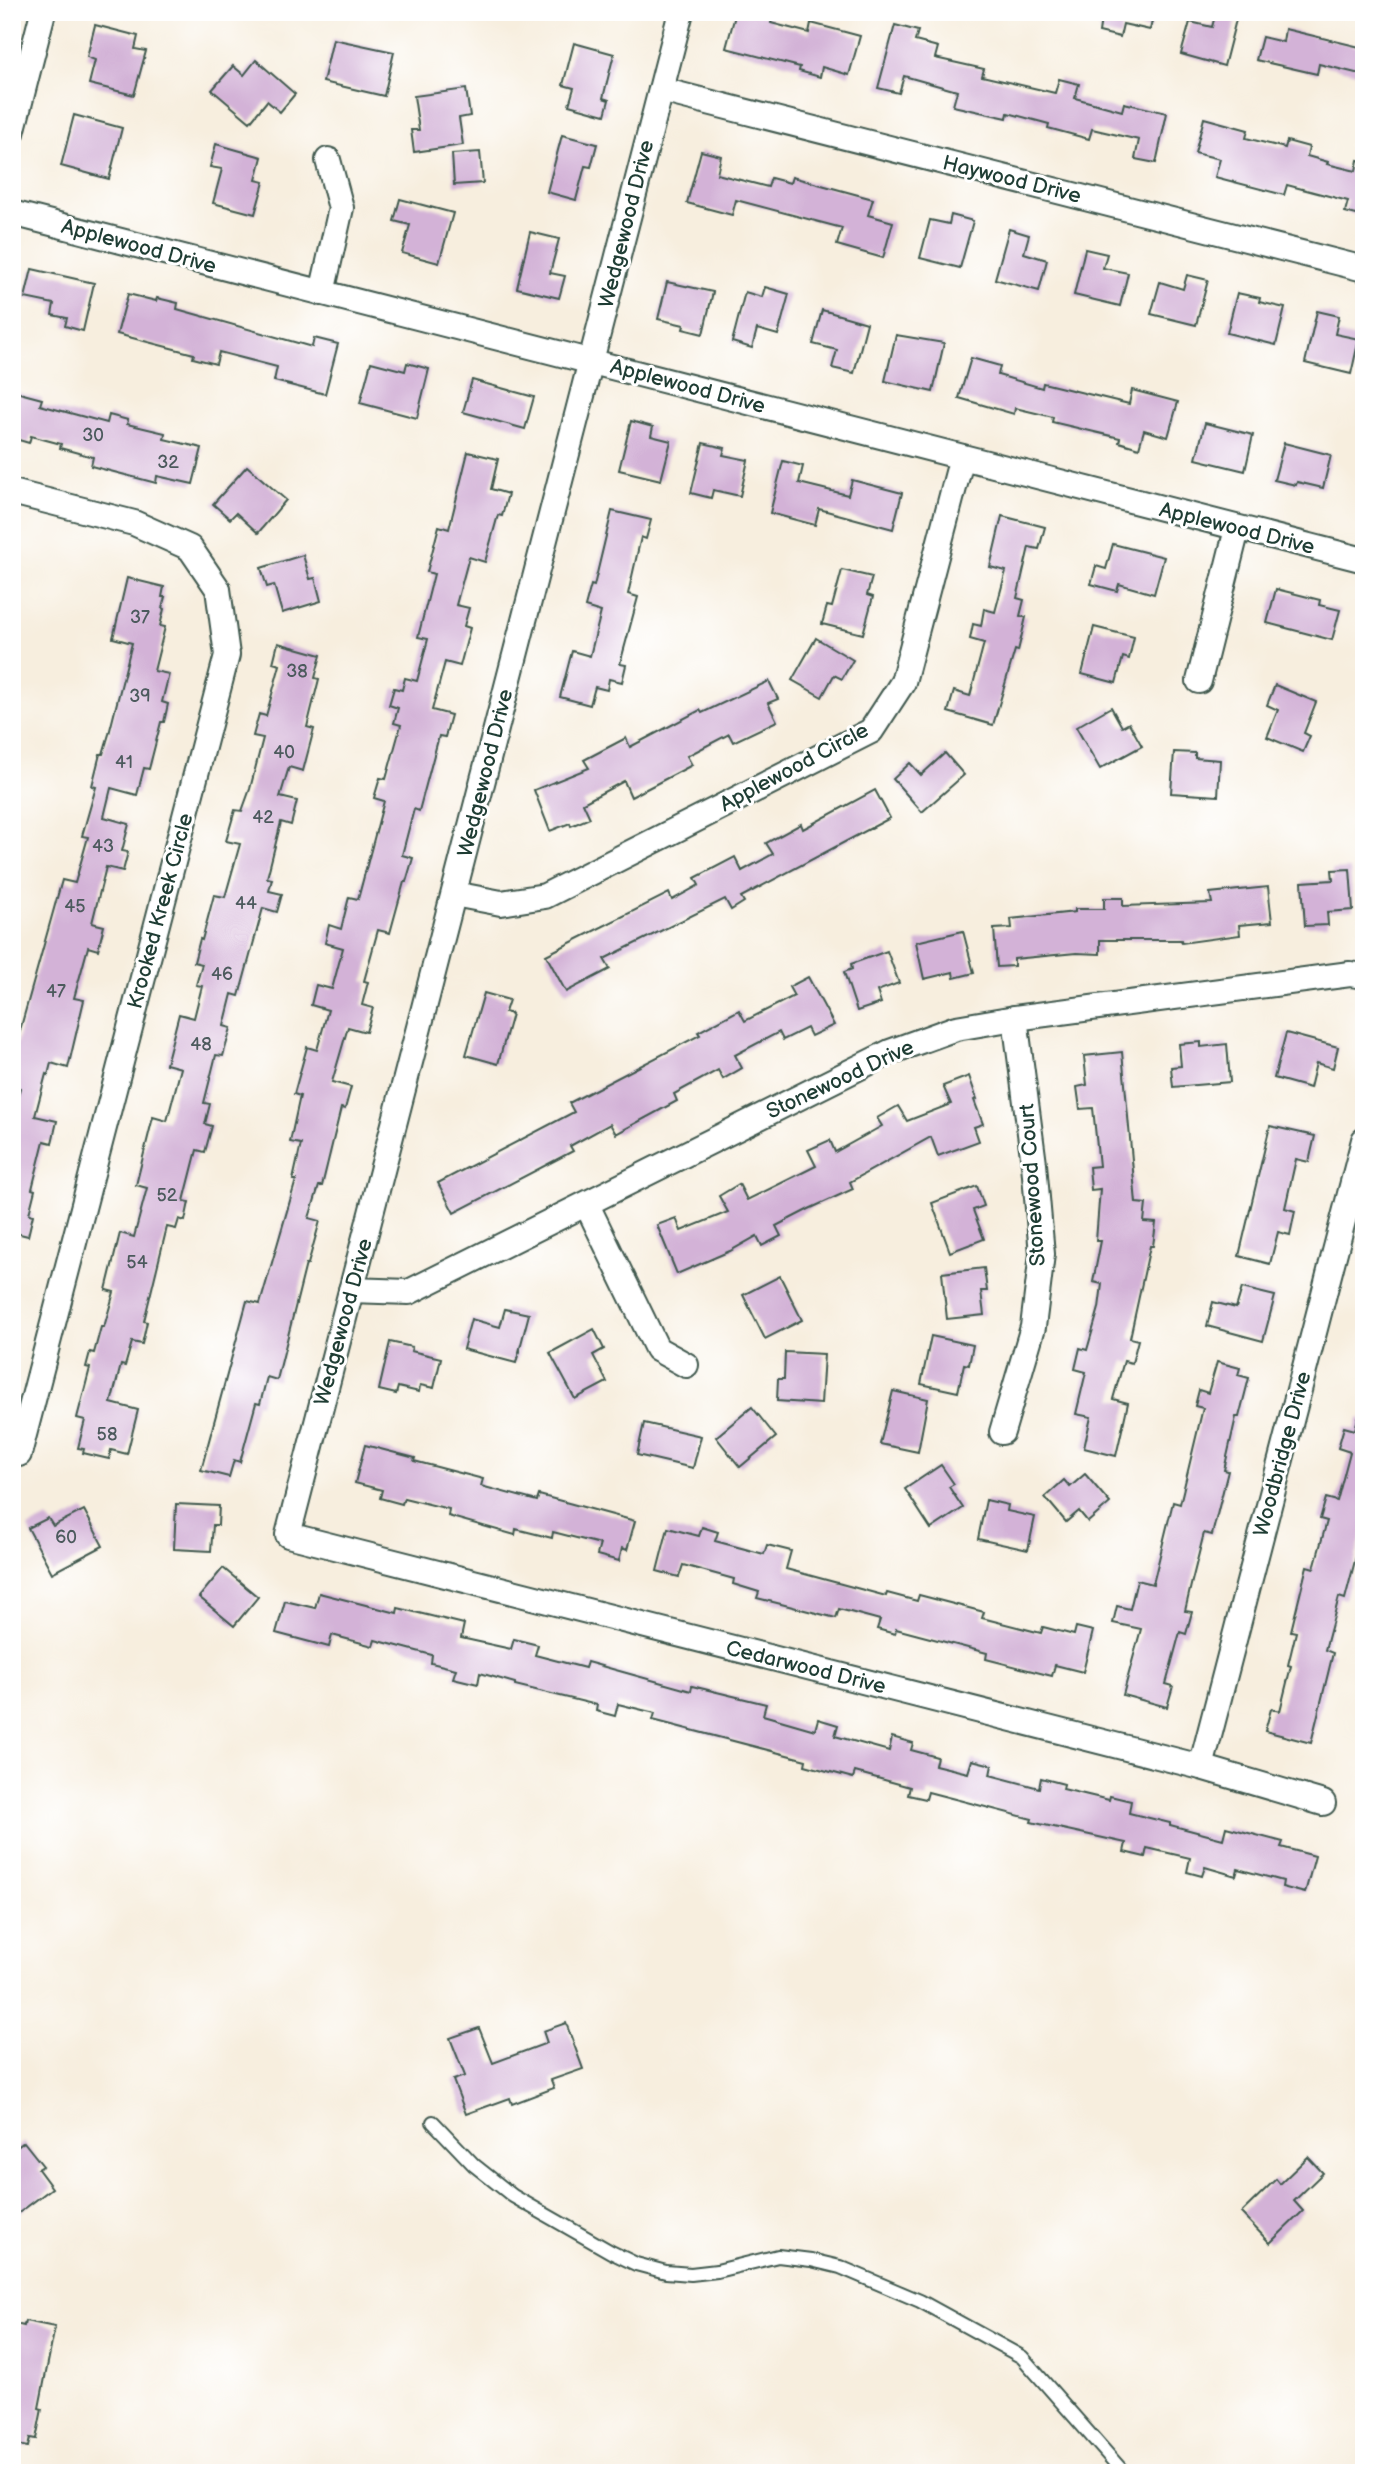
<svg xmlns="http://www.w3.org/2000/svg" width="1376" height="2485" viewBox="0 0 1376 2485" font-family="'Balsamiq Sans',sans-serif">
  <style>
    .building { fill: #d3b2d7 }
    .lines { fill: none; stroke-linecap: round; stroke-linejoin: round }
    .lane-casing { stroke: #3f584e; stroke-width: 16 }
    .street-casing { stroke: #3f584e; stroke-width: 28 }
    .lane { stroke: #fff; stroke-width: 12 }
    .street { stroke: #fff; stroke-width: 24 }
    .labels { text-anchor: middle; stroke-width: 6; stroke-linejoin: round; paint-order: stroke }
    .number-label { font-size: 18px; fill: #4c5a5d }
    .street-label { font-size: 21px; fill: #1f3d34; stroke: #fff }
  </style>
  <rect width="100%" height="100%" fill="#fff"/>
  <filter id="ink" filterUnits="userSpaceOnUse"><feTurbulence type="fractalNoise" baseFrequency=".0143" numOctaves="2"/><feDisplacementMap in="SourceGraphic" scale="14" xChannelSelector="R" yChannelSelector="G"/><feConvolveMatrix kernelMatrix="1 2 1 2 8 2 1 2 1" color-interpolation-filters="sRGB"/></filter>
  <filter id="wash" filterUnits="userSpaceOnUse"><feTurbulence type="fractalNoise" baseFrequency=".00686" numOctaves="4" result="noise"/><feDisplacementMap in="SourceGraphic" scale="28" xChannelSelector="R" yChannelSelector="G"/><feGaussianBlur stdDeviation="1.57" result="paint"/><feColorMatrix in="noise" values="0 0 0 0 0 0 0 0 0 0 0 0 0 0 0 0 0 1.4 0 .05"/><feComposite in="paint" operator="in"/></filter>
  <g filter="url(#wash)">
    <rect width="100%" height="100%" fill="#f7eede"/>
    <g id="blocks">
      <g class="building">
        <polygon points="736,12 751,12 772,18 771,23 809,33 811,23 860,36 849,75 822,67 820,77 799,71 800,67 726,48"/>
        <polygon points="1102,12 1154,12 1150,30 1123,24 1120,37 1099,32"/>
        <polygon points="1216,12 1238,12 1224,66 1181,54 1190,22 1212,27"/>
        <polygon points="95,25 138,36 135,49 146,51 134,95 89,84 95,60 87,57"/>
        <polygon points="895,25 918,31 915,41 938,47 935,58 984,69 982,76 1055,93 1059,79 1079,84 1075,98 1122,111 1124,103 1167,113 1156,163 1135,159 1139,140 1092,129 1089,139 1048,128 1049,124 1008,113 1007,118 953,106 957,91 904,76 899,93 878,88"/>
        <polygon points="1285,29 1364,48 1364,75 1319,64 1317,74 1256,60 1262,37 1283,42"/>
        <polygon points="333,39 394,52 384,96 323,82"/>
        <polygon points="574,43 614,54 603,98 609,100 605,115 569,105 574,88 563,85"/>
        <polygon points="256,60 295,94 280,112 267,101 250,122 212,90 233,66 244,75"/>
        <polygon points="466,89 470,116 459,118 463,145 414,152 411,130 419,130 414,96"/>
        <polygon points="74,115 122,128 109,179 61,166"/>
        <polygon points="1204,118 1248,130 1246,138 1285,148 1287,141 1309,147 1307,156 1328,162 1327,164 1356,171 1358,160 1364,161 1364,217 1345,212 1348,201 1287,185 1284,195 1215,177 1220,159 1195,153"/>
        <polygon points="562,135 597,144 591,167 585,166 576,200 547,192"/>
        <polygon points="216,144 262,157 256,180 264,182 255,214 213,203 222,169 210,167"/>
        <polygon points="701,151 721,156 717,174 768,187 771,178 790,183 792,177 873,199 868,215 893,222 883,258 837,245 842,228 736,200 732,215 687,203"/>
        <polygon points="480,152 483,183 454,185 452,154"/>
        <polygon points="400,199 453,213 439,263 402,253 410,225 394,221"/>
        <polygon points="951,215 973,221 960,268 920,258 930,220 949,224"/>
        <polygon points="1009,229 1029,235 1024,253 1047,260 1039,291 995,279"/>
        <polygon points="530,232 559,239 550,273 565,276 559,298 517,288"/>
        <polygon points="1085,249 1107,254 1103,268 1128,273 1120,306 1074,295"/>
        <polygon points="32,269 94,283 83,331 65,326 67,318 52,315 54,304 25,298"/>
        <polygon points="1187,275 1208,280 1196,325 1151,314 1160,282 1183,289"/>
        <polygon points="667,282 713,292 703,334 683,329 684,325 658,319"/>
        <polygon points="765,287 789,294 778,335 757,329 752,348 732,342 745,292 762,297"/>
        <polygon points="1237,293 1260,298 1259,302 1285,308 1276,345 1227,333"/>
        <polygon points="128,294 156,301 157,298 178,303 177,309 312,347 314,338 338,344 325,394 274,381 277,367 219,352 216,364 193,358 194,354 117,334"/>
        <polygon points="822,310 867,323 854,373 832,368 837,350 813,344"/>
        <polygon points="1317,311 1339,316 1335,334 1359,339 1351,374 1305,363"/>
        <polygon points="896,335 944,343 933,392 885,381"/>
        <polygon points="971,358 1000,366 998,375 1042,388 1043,383 1129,404 1132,390 1178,402 1168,437 1144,430 1139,448 1119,442 1120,438 1052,422 1053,417 1015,408 1014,414 959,398"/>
        <polygon points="371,362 405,371 407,363 429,369 417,418 360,403"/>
        <polygon points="472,380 534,397 525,429 463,412"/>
        <polygon points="12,391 42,399 40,405 107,423 109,415 128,420 127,424 165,433 164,439 202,448 193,484 157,476 156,483 137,478 91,466 93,457 60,448 61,444 31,436 29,443 12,438"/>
        <polygon points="631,421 653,427 651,436 671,441 661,480 619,470"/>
        <polygon points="1205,423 1253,435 1245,471 1196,459"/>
        <polygon points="703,443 725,448 723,455 748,460 740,496 713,490 711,498 691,493"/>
        <polygon points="1284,443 1331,455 1323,488 1297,482 1296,485 1274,480"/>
        <polygon points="468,452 498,459 491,489 508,494 502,516 498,515 485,562 469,557 456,605 469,608 464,626 470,628 460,666 445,662 432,710 451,715 445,737 439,736 419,811 414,809 402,855 413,858 406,882 404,882 390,933 378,930 364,981 368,982 362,1005 373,1008 366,1032 348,1027 332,1082 351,1087 345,1109 341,1108 322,1186 319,1186 309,1218 320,1221 308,1264 306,1264 277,1380 267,1377 260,1404 256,1403 240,1462 234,1460 229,1477 201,1470 247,1301 260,1304 296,1180 293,1180 301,1144 290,1142 300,1096 294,1094 307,1047 317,1050 328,1010 311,1005 316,985 332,989 343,948 325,943 329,925 341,929 349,897 358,899 384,801 374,798 380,778 386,779 401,725 394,723 398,708 389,705 394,688 402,690 405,678 417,681 428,639 418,637 434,574 427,572 439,526 449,529"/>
        <polygon points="783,461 803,466 799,483 848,495 852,480 902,493 893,529 819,509 815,525 770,513"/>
        <polygon points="247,466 286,500 258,533 236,513 230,519 213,504"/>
        <polygon points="612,511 651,520 646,539 641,537 628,594 638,597 620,664 626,665 622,682 609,679 607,690 595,687 590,705 560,697 572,651 590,656 601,612 585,607 591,585 594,586"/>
        <polygon points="1002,516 1045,527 1039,549 1029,547 1017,598 1024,600 1020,616 1026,617 1018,651 1015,650 993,725 948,712 954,691 970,696 984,643 970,639 973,624 981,626 984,609 995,612 1006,571 990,567"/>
        <polygon points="1113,544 1164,557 1154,594 1119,584 1117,591 1091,584 1096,566 1106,569"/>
        <polygon points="303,555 310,579 315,578 321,601 282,613 274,585 267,587 261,568"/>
        <polygon points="842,570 872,577 867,595 873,597 863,634 822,624 827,606 832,607"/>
        <polygon points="127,578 164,587 162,597 165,597 162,608 164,609 160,626 165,627 154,671 169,674 162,702 168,704 164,722 161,722 149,769 144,768 137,795 111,788 104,817 129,824 122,851 128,852 123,871 106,867 92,923 104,926 98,950 88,947 74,998 84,1000 68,1068 51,1063 48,1075 46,1074 35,1116 57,1121 52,1143 44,1141 32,1189 35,1190 29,1214 33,1215 28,1236 12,1232 12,1120 20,1088 12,1086 12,1059 62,880 75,883 88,837 82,836 96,787 92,786 100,754 103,754 109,734 132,643 113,638"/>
        <polygon points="1276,589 1320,600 1319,605 1340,610 1332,640 1267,623"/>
        <polygon points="1094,627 1134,637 1129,659 1123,657 1116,683 1082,674"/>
        <polygon points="816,638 853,660 842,679 834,675 822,697 792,680"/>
        <polygon points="278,643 321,655 315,678 319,679 307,727 314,729 303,771 289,767 280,797 297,801 291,825 281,822 267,878 272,879 269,891 282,894 277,912 263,908 239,996 232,994 224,1026 231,1028 223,1056 216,1055 204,1103 210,1104 205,1124 212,1126 205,1152 197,1150 184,1201 189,1202 185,1221 179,1219 176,1229 167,1227 144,1321 147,1322 142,1344 132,1342 125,1366 121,1365 111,1403 138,1410 127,1454 111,1450 109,1459 83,1453 84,1449 78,1448 85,1420 77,1418 90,1368 86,1367 90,1352 94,1353 101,1327 104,1327 114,1292 106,1290 120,1233 134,1237 147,1188 136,1185 153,1117 167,1121 181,1068 166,1064 179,1014 194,1018 202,986 196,985 202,964 194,962 200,939 202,940 214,895 225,897 240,844 226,841 235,810 242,811 250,789 263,738 253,736 259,714 266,716 280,665 273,663"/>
        <polygon points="769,681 778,699 768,703 777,721 733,742 729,734 687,756 692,765 631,797 624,781 583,803 590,818 571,826 570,823 550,831 534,790 589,768 584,760 626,738 630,747 700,710 702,713"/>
        <polygon points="1275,685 1316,702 1304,733 1310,736 1303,752 1267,737 1278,710 1267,705"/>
        <polygon points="1111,707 1122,727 1129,723 1142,746 1100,769 1076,727"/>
        <polygon points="1174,752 1195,753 1195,758 1220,760 1218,796 1171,793"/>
        <polygon points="945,753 964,775 922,812 893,779 910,763 921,775"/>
        <polygon points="875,790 890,818 741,897 744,902 731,910 725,899 604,959 610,969 566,992 546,955 669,893 672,900 699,885 695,878 735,857 742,871 773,854 766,843 801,824 803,829"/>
        <polygon points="1350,869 1353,910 1327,912 1328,925 1305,926 1302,882 1333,880 1332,870"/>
        <polygon points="1268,887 1272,922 1239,925 1240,935 1182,943 1181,940 1100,940 1100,954 1076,953 1014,959 1014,966 997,967 994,929 1012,928 1011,919 1075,912 1075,909 1104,909 1104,898 1123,898 1123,906 1212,903 1210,893"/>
        <polygon points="963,931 974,973 954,978 953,972 924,979 916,942"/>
        <polygon points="887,951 899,983 877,991 881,1003 857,1011 844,972 852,969 851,964"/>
        <polygon points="808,977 834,1025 811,1036 807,1028 783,1040 779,1032 735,1055 742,1068 723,1079 718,1070 674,1094 677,1101 616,1134 610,1124 570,1146 573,1151 454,1213 438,1183 574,1112 569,1103 700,1035 698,1032 739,1010 745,1021 794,996 789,987"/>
        <polygon points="484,993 509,1000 505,1012 512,1014 498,1064 466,1055"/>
        <polygon points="1286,1033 1338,1047 1333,1068 1316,1063 1310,1088 1274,1078"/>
        <polygon points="1201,1042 1201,1047 1227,1044 1230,1082 1173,1087 1171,1067 1181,1066 1179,1044"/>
        <polygon points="1122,1052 1136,1203 1146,1204 1144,1222 1156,1223 1153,1246 1150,1246 1130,1338 1138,1340 1132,1363 1124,1361 1113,1399 1128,1403 1116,1456 1084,1448 1091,1417 1076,1414 1086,1372 1075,1369 1080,1348 1087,1350 1099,1308 1102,1284 1093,1282 1101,1241 1096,1241 1100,1189 1091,1190 1089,1167 1099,1166 1093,1108 1080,1109 1077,1087 1087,1085 1084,1056"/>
        <polygon points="969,1076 977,1099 974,1100 983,1124 974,1127 979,1141 938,1156 931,1137 850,1182 853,1189 809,1209 776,1226 781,1236 762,1246 757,1236 730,1251 677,1274 657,1225 676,1218 681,1231 728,1212 719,1196 739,1184 747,1200 816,1166 808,1150 830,1140 835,1152 882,1126 877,1118 898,1106 907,1121 951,1104 943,1086"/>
        <polygon points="1270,1126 1315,1136 1309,1162 1296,1159 1285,1208 1295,1211 1290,1235 1278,1232 1270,1264 1239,1256"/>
        <polygon points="977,1186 984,1206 973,1210 984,1239 950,1252 932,1203"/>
        <polygon points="984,1268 987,1291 981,1291 984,1315 947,1319 942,1273"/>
        <polygon points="780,1276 802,1320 765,1339 743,1295"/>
        <polygon points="1242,1288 1275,1296 1263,1341 1207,1326 1213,1302 1236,1308"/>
        <polygon points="505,1309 529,1314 516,1363 463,1349 471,1319 500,1327"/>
        <polygon points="594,1329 604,1349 593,1355 607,1382 575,1399 550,1353"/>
        <polygon points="931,1336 973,1345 969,1365 964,1364 958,1392 921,1384"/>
        <polygon points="390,1342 412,1347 411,1351 441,1358 434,1388 420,1385 419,1392 398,1387 396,1394 379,1390"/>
        <polygon points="785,1352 824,1354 821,1404 777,1401 778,1379 784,1379"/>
        <polygon points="1217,1362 1240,1368 1238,1375 1249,1378 1239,1417 1236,1417 1224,1470 1228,1471 1212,1535 1204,1533 1191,1585 1185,1611 1192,1612 1186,1634 1180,1632 1166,1684 1173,1686 1167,1707 1123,1695 1141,1629 1113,1623 1117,1606 1130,1609 1137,1580 1153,1584 1173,1502 1180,1504 1203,1408 1195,1406 1199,1390 1208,1393"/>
        <polygon points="893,1391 928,1399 918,1452 880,1444"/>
        <polygon points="752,1407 776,1437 740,1467 716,1437"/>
        <polygon points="1358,1418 1364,1419 1364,1526 1345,1599 1339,1597 1325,1650 1333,1653 1311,1743 1265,1731 1271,1709 1280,1711 1291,1666 1288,1665 1296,1632 1291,1631 1307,1566 1314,1568 1327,1521 1320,1519 1326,1498 1337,1501 1350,1452 1338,1448 1344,1427 1355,1430"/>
        <polygon points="644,1423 701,1436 693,1468 637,1455"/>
        <polygon points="365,1445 415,1458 414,1461 483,1479 481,1486 537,1501 539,1495 635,1521 627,1550 622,1548 619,1561 597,1555 600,1544 553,1532 552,1538 516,1529 515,1535 448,1516 449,1509 404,1498 402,1504 380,1498 382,1490 355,1483"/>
        <polygon points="941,1465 954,1484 949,1487 963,1508 931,1529 905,1489"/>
        <polygon points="1085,1474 1110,1503 1088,1522 1079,1511 1066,1522 1045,1497 1064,1480 1070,1487"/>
        <polygon points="986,1500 1008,1505 1007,1511 1035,1517 1028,1550 978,1539"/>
        <polygon points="176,1504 219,1506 218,1525 213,1525 211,1551 174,1549"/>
        <polygon points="84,1510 103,1546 52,1573 28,1528 48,1518 53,1526"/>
        <polygon points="702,1527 718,1532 715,1541 764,1554 767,1545 791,1551 786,1569 886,1596 887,1593 917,1601 919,1595 984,1612 982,1618 1041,1633 1043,1627 1074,1635 1076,1627 1093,1631 1083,1672 1055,1665 1052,1676 986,1659 987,1653 896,1629 895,1634 877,1629 880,1620 839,1609 836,1618 777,1603 757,1598 759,1592 733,1584 734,1579 683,1565 679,1577 657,1571 668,1528 699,1536"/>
        <polygon points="223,1568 258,1597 234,1626 199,1597"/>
        <polygon points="319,1593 397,1613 398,1608 464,1624 461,1638 511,1649 514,1639 538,1645 535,1655 585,1668 587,1662 691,1691 692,1686 766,1704 763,1715 815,1730 818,1719 838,1725 835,1736 889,1751 892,1737 913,1743 911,1750 937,1757 935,1765 968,1773 972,1760 992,1765 990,1775 1039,1788 1041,1778 1064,1784 1063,1789 1109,1800 1110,1796 1131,1801 1129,1813 1170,1823 1170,1825 1223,1839 1226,1827 1283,1842 1281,1847 1315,1856 1305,1893 1282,1887 1283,1881 1238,1869 1236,1876 1205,1867 1202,1876 1187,1872 1190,1858 1147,1848 1145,1857 1124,1852 1126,1843 1031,1822 1032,1819 928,1792 926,1799 908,1795 910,1787 855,1772 853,1778 805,1765 806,1760 653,1720 655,1713 618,1704 615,1716 596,1711 597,1705 515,1685 515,1683 480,1673 478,1684 453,1678 456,1669 431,1663 432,1655 375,1640 373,1646 332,1635 329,1647 276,1633 285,1601 315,1608"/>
        <polygon points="566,2023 583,2069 551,2080 554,2088 512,2104 510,2098 466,2114 453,2080 465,2076 450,2038 479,2028 493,2063 547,2043 543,2031"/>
        <polygon points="24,2142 43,2166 38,2169 52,2188 12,2218 12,2151"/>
        <polygon points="1308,2157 1323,2173 1294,2201 1303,2211 1270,2243 1241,2213 1276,2179 1280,2184"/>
        <polygon points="25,2321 55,2327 39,2408 42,2409 36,2439 30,2438 28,2447 12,2444 12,2338 15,2324 24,2326"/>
      </g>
    </g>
  </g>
  <g filter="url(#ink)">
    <use href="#blocks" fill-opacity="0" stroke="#3f584e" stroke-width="2"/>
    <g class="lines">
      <g class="lane-casing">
        <polyline id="lane" points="433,2122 474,2165 513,2196 611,2252 636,2264 666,2272 691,2274 717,2271 778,2256 811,2260 840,2267 920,2301 1022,2357 1124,2473"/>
      </g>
      <g class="street-casing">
        <g id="street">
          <polyline points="681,12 288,1535 1201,1767 1323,1803"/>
          <polyline points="661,90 1364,269"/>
          <polyline points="12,133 43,12"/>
          <polyline points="12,213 1364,560"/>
          <polyline points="322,293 341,208 328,160"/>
          <polyline points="12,492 134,523 190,548 218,589 227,655 19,1454 12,1452"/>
          <polyline points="1199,681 1237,529"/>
          <polyline points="454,894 501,903 545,896 871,731 903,682 962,457"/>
          <polyline points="587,1205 657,1349 686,1365"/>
          <polyline points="351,1290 409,1292 890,1052 956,1028 1015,1018 1350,974 1364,976"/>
          <polyline points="1002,1432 1033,1327 1042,1254 1034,1164 1015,1018"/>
          <polyline points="1201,1767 1364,1140"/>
        </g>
      </g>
      <use href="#lane" class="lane"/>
      <use href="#street" class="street"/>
    </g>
  </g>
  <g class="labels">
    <g class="number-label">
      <text x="93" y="441">30</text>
      <text x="168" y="468">32</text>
      <text x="140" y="623">37</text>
      <text x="297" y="677">38</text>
      <text x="140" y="702">39</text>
      <text x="284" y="758">40</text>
      <text x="124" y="768">41</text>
      <text x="263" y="823">42</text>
      <text x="103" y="852">43</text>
      <text x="246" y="909">44</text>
      <text x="75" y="912">45</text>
      <text x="222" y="980">46</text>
      <text x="56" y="997">47</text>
      <text x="201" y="1050">48</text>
      <text x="167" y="1201">52</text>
      <text x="137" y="1268">54</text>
      <text x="107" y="1440">58</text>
      <text x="66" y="1543">60</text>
    </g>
    <g class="street-label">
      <text transform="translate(1012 179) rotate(14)" y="7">Haywood Drive</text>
      <text transform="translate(626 224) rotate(-76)" y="7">Wedgewood Drive</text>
      <text transform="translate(139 246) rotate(15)" y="7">Applewood Drive</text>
      <text transform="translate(688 386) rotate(15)" y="7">Applewood Drive</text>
      <text transform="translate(1237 528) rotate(14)" y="7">Applewood Drive</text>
      <text transform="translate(794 767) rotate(-28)" y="7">Applewood Circle</text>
      <text transform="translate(485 773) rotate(-76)" y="7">Wedgewood Drive</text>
      <text transform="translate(160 911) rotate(-75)" y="7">Krooked Kreek Circle</text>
      <text transform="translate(840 1079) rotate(-25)" y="7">Stonewood Drive</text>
      <text transform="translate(1032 1185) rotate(-94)" y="7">Stonewood Court</text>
      <text transform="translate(343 1322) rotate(-75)" y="7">Wedgewood Drive</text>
      <text transform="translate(1282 1454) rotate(-75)" y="7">Woodbridge Drive</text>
      <text transform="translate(806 1667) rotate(14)" y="7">Cedarwood Drive</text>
    </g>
  </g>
  <rect width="1376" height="2485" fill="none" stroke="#fff" stroke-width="42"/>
</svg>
